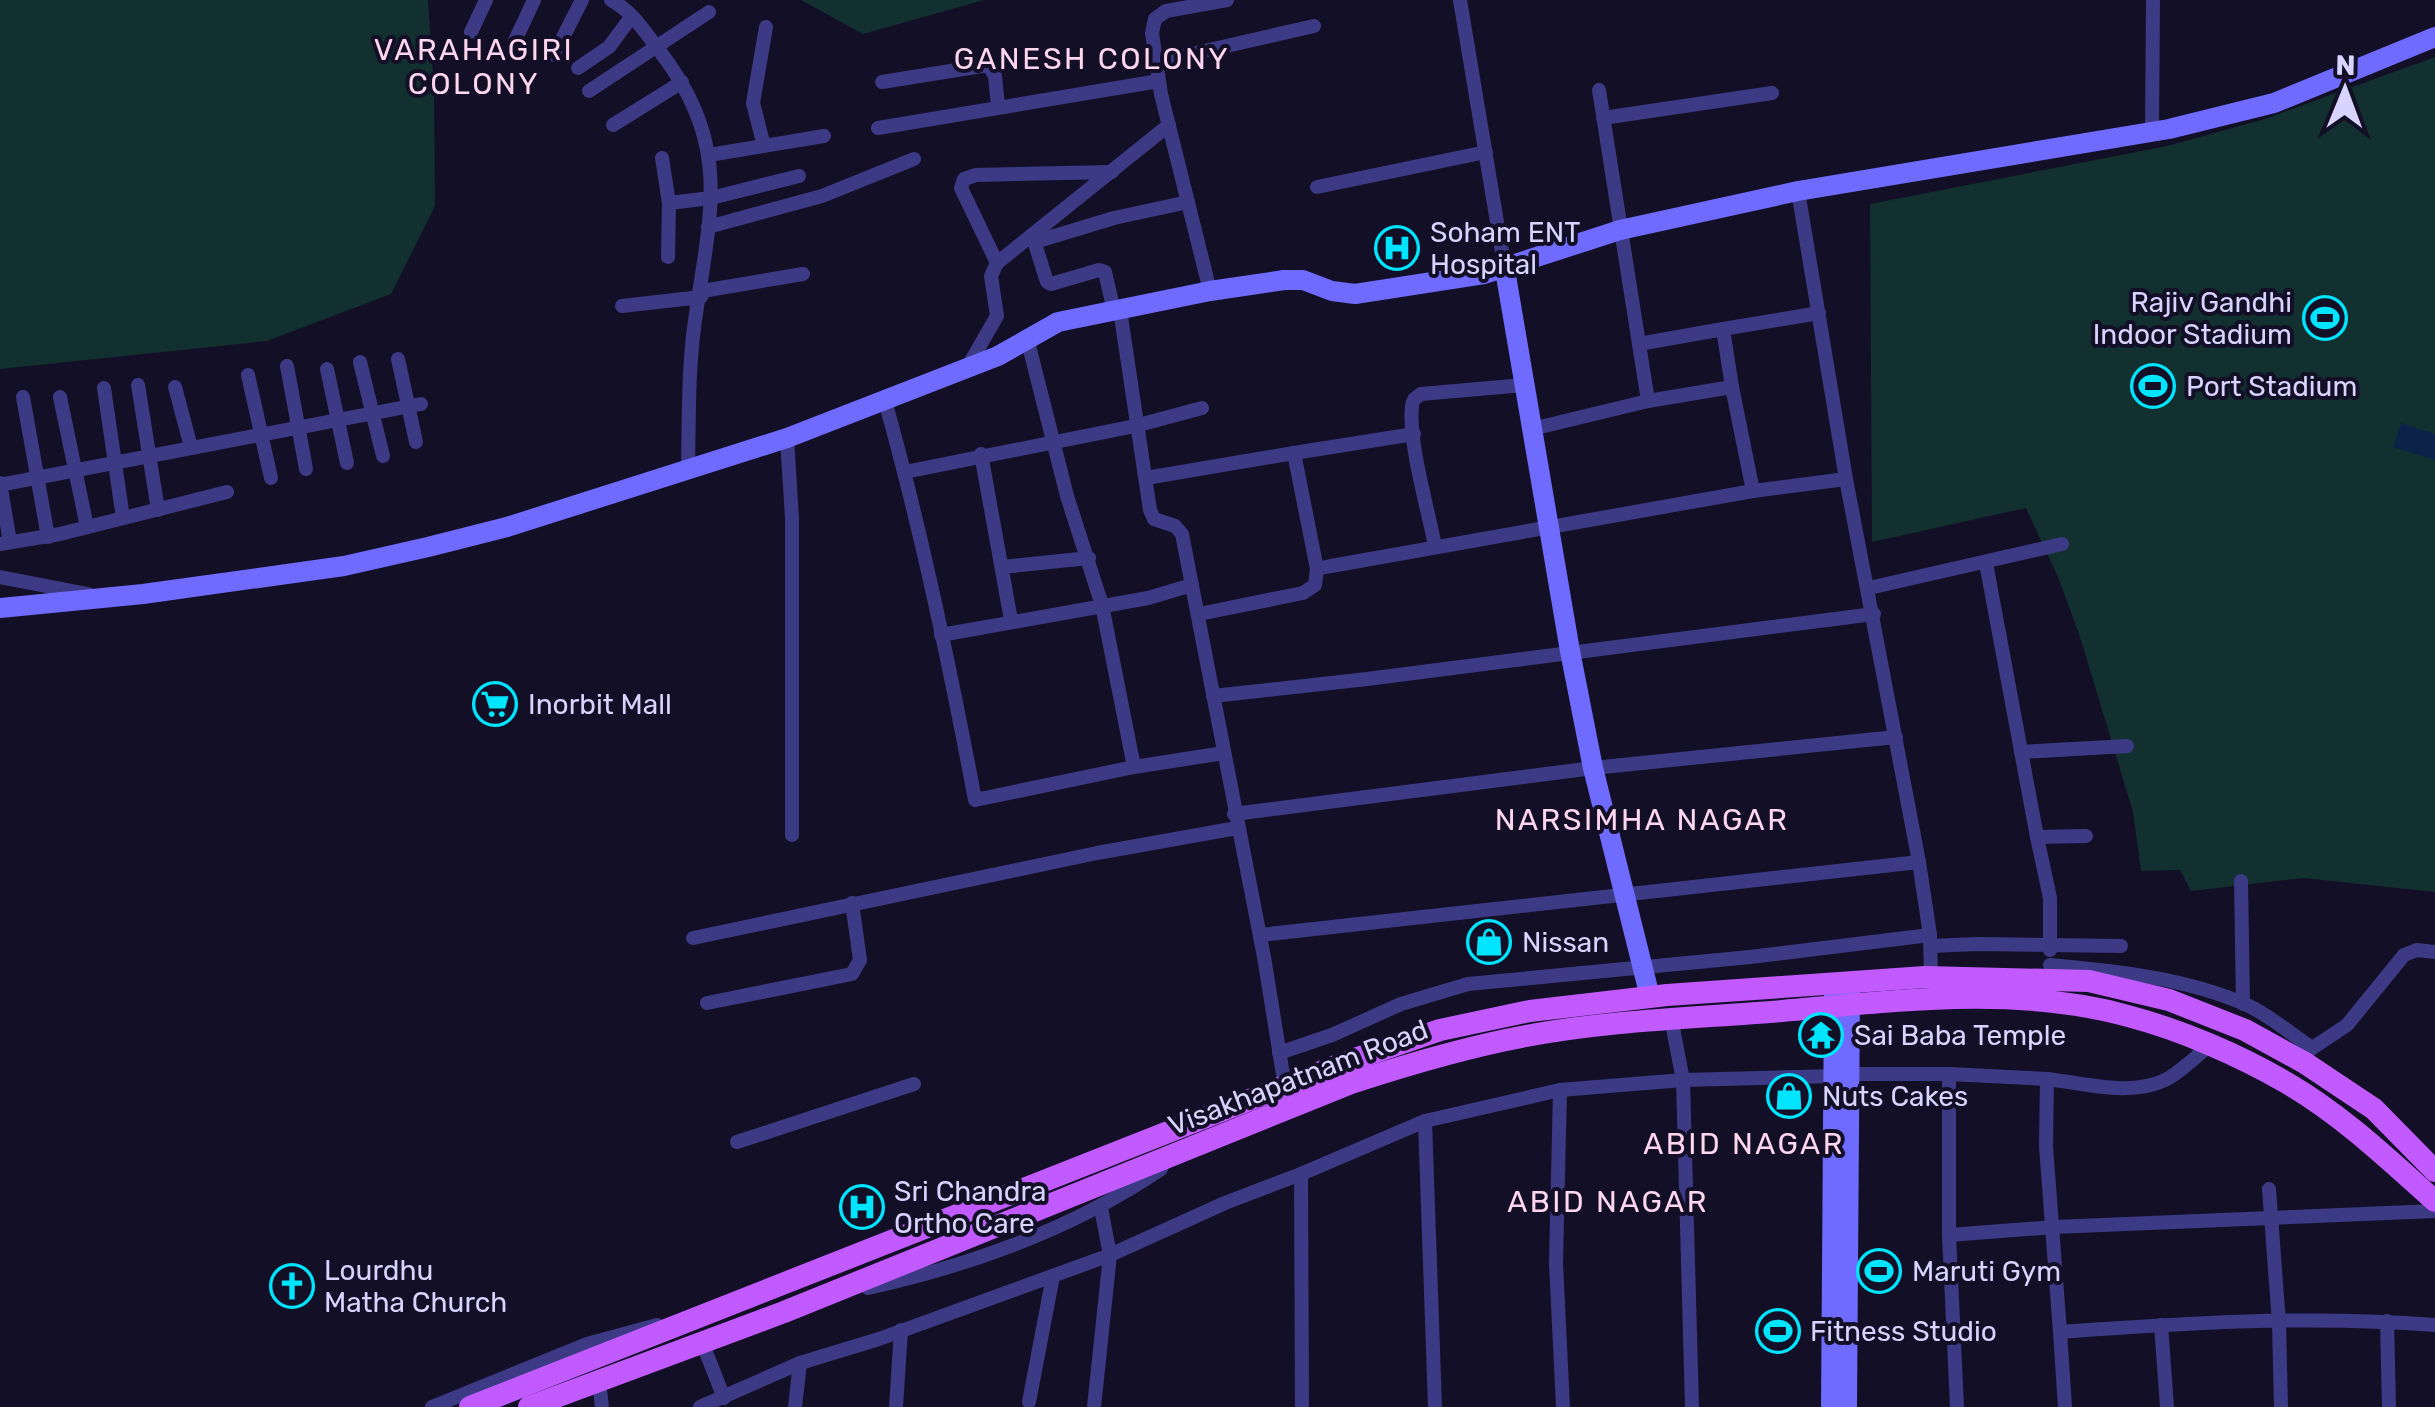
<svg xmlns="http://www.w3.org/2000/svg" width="2435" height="1407" viewBox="0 0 2435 1407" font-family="Rubik,sans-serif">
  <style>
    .green { fill: #12302f }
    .water { fill: #0c2248 }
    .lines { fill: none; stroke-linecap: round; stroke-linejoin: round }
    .street { stroke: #3d3a85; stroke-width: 14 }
    .secondary { stroke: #6f6bff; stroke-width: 20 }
    .primary { stroke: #c25bff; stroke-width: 22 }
    .labels { text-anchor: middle; stroke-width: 8; stroke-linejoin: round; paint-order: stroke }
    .poi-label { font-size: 28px; fill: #d9d4ff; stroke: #130f26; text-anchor: start }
    .street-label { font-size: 28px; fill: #d9d4ff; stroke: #130f26 }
    .neighbourhood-label { font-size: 30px; letter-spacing: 2.5px; fill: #ffd6f0; stroke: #130f26 }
  </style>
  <rect width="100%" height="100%" fill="#130f26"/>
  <g class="green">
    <polygon points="0,0 428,0 434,89 435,206 391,294 267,341 0,369"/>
    <polygon points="801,0 984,0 863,34"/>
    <polygon points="2435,57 2435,892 2304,878 2191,891 2180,870 2141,871 2133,812 2080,637 2058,577 2026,508 1872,542 1870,204 2167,146 2265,119"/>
  </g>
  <polygon class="water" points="2401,423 2435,434 2435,460 2393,447"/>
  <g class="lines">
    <g class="street">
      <path d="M611 0C632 11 645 32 659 50 735 149 709 215 694 328 688 374 689 421 688 467"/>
      <polyline points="1460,0 1505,270"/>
      <polyline points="471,32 486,0"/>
      <polyline points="514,43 534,0"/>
      <polyline points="554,55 582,0"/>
      <polyline points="1156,62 1314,26"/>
      <polyline points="578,68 609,47 632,16"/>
      <polyline points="882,82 988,65 995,76 998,106"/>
      <polyline points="1599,90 1639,344"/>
      <polyline points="589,91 709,12"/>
      <polyline points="1603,118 1772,93"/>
      <polyline points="613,125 682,82"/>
      <polyline points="878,128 1159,81"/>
      <polyline points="2152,131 2153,0"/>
      <polyline points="764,146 753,103 766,27"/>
      <polyline points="709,155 824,136"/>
      <polyline points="662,158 669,203 668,257"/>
      <polyline points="1317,187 1486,152"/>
      <polyline points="1798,191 1846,479 1919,862 1930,935 1931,977"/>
      <polyline points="669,203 711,198 799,176"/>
      <polyline points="708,227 822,196 914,159"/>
      <polyline points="997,263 961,188 964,179 976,175 1112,172"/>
      <polyline points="702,291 803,274"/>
      <polyline points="1210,291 1161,94 1152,33 1155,19 1166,11 1227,0"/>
      <polyline points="622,306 701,297"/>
      <polyline points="1120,310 1150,510 1154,519 1175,526 1182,534 1264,957 1285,1087"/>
      <polyline points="1114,311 1105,272 1099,270 1051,284 1047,282 1036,247 1038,241 1114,218 1188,202"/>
      <polyline points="1027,338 1067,496 1102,605 1134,767"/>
      <polyline points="398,359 416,442"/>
      <polyline points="360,362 383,456"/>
      <polyline points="287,366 306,469"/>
      <polyline points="967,368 997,316 991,276 997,263 1169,125"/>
      <polyline points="327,369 347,463"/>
      <polyline points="248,375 271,478"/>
      <polyline points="138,385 158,510"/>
      <polyline points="175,387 191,447"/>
      <polyline points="1732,387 1723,329 1819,313"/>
      <polyline points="104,388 123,518"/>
      <polyline points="23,397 48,537"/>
      <polyline points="60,397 87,527"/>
      <path d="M885 401C922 532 950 667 975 800L1134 767 1224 753"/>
      <polyline points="1648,401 1639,344 1723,329"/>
      <polyline points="1532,429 1648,401 1732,387 1753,491"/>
      <polyline points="787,438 792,518 792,835"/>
      <polyline points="981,454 1011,620"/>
      <polyline points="905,472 1135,426 1202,408"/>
      <polyline points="1146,478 1294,453"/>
      <polyline points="0,483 10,542"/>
      <polyline points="0,485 421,404"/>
      <polyline points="0,544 60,534 227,492"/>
      <path d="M1435 546C1428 509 1408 442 1412 406 1413 398 1415 399 1421 394L1524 385"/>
      <polyline points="1986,563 2037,837 2086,836"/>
      <polyline points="1002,567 1089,558"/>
      <polyline points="1317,569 1294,453 1414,434"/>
      <polyline points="0,577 88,594"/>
      <polyline points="1869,588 2062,544"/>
      <polyline points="1199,614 1303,593 1315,585 1317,569 1331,566 1753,491 1846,479"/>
      <polyline points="941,635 1148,598 1192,585"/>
      <polyline points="1213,696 1367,679 1874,614"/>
      <polyline points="2021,752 2127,746"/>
      <polyline points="1234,814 1593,768 1896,737"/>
      <polyline points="2037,837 2050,898 2050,950"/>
      <polyline points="2241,881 2243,1004"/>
      <polyline points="1260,935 1919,862"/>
      <polyline points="693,938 1097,853 1237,828"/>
      <polyline points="1931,946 1977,944 2121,946"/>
      <path d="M2050 965C2116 971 2186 978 2247 1005 2269 1015 2291 1034 2312 1048"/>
      <polyline points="707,1003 852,974 860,960 852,903"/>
      <polyline points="1671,1018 1683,1080 1692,1407"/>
      <polyline points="2308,1051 2347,1025 2404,955 2417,950 2435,952"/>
      <polyline points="1279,1053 1332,1035 1401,1004 1468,984 1750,957 1930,935"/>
      <polyline points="1850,1074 1949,1074 1949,1235"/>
      <polyline points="1949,1074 2047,1079 2046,1146 2060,1332"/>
      <path d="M2047 1079C2084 1083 2130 1097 2165 1080 2181 1072 2195 1057 2209 1046"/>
      <polyline points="737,1142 914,1084"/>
      <polyline points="2269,1189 2279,1323 2281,1407"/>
      <path d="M868 1288C972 1265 1073 1229 1161 1169"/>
      <polyline points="2387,1321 2389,1407"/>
      <polyline points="2161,1325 2167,1407"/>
      <polyline points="702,1342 724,1398"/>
      <polyline points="599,1381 602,1407"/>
      <polyline points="1029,1402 1053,1276"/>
      <polyline points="432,1407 587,1344 657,1325"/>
      <polyline points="700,1407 800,1363 879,1339 1110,1255 1225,1203 1301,1174"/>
      <polyline points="795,1407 800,1363"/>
      <polyline points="896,1407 901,1330"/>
      <polyline points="1094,1407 1110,1255 1101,1208"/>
      <polyline points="1302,1407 1301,1174 1425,1121"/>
      <polyline points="1435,1407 1425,1121 1560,1090"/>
      <polyline points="1563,1407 1556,1263 1560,1090 1683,1080 1835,1076"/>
      <polyline points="1957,1407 1949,1235 2054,1227 2435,1211"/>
      <path d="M2065 1407 2060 1332C2184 1323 2311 1315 2435 1325"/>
    </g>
    <g class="secondary">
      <polyline points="1505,270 1570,651 1593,768 1650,997"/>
      <polyline points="0,608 143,594 344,566 428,547 507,527 787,438 998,356 1058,322 1210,291 1284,280 1303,280 1332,291 1355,294 1484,274 1620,230 1798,191 2169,129 2274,103 2435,37"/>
      <polyline points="1831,1407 1834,994"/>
      <polyline points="1847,1407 1850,989"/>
    </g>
    <g class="primary">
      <polyline points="470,1407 1346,1062 1440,1030 1530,1011 1667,995 1925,977 2089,981 2169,1000 2245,1030 2305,1063 2374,1109 2435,1171"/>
      <path d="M529 1407 784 1312 1351 1083C1409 1064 1466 1047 1526 1036 1611 1020 1697 1018 1782 1011 1895 1001 2016 985 2128 1016 2181 1030 2239 1055 2287 1083 2342 1115 2388 1159 2435 1201"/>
    </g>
  </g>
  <defs>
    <g id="hospital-ring" transform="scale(2.25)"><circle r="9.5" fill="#130f26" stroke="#00e5ff" stroke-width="1.5"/><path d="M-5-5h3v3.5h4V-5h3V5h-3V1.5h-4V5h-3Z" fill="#00e5ff"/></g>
    <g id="stadium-ring" transform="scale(2.25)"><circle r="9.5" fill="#130f26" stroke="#00e5ff" stroke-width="1.5"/><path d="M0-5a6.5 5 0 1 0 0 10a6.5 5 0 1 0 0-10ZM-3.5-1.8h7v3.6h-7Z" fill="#00e5ff"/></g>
    <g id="supermarket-ring" transform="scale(2.25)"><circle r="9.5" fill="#130f26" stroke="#00e5ff" stroke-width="1.5"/><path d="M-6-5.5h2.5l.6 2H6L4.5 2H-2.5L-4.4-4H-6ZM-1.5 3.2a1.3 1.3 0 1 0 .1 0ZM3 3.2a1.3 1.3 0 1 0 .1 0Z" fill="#00e5ff"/></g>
    <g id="shop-ring" transform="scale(2.25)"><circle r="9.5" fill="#130f26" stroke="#00e5ff" stroke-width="1.5"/><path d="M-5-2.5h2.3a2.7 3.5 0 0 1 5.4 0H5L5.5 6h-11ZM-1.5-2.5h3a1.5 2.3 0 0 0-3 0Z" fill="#00e5ff"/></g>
    <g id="temple-ring" transform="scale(2.25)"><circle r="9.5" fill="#130f26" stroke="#00e5ff" stroke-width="1.5"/><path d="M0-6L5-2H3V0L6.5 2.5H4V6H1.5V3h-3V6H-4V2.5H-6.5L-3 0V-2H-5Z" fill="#00e5ff"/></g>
    <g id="church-ring" transform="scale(2.25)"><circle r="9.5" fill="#130f26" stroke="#00e5ff" stroke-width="1.5"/><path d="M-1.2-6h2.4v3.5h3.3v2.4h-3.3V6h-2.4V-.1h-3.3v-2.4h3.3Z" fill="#00e5ff"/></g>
  </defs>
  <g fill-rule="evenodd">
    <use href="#hospital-ring" x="1397" y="248"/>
    <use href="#stadium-ring" x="2325" y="318"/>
    <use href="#stadium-ring" x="2153" y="386"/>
    <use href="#supermarket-ring" x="495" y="704"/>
    <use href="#shop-ring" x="1489" y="942"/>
    <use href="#temple-ring" x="1821" y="1035"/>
    <use href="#shop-ring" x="1789" y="1096"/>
    <use href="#hospital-ring" x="862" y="1207"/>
    <use href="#stadium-ring" x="1879" y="1271"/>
    <use href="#church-ring" x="292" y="1286"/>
    <use href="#stadium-ring" x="1778" y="1331"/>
  </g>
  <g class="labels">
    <g class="poi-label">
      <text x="1430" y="242">Soham ENT<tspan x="1430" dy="32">Hospital</tspan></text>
      <text x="2292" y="312" text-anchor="end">Rajiv Gandhi<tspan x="2292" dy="32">Indoor Stadium</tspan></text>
      <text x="2186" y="396">Port Stadium</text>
      <text x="528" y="714">Inorbit Mall</text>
      <text x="1522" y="952">Nissan</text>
      <text x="1854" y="1045">Sai Baba Temple</text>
      <text x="1822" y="1106">Nuts Cakes</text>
      <text x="894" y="1201">Sri Chandra<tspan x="894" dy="32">Ortho Care</tspan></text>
      <text x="324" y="1280">Lourdhu<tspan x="324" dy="32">Matha Church</tspan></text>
      <text x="1912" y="1281">Maruti Gym</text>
      <text x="1810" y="1341">Fitness Studio</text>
    </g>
    <g class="street-label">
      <text transform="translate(1298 1077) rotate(-21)" y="10">Visakhapatnam Road</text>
    </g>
    <g class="neighbourhood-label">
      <text x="474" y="60">VARAHAGIRI<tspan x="474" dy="34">COLONY</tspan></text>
      <text x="1092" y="69">GANESH COLONY</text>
      <text x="1642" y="830">NARSIMHA NAGAR</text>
      <text x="1744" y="1154">ABID NAGAR</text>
      <text x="1608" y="1212">ABID NAGAR</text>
    </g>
  </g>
  <g transform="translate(2345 90) rotate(1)" stroke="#130f26" stroke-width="8" paint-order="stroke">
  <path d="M0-8L18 38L0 25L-18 38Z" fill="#d9d4ff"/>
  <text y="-15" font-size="28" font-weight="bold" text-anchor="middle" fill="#d9d4ff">N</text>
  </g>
</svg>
